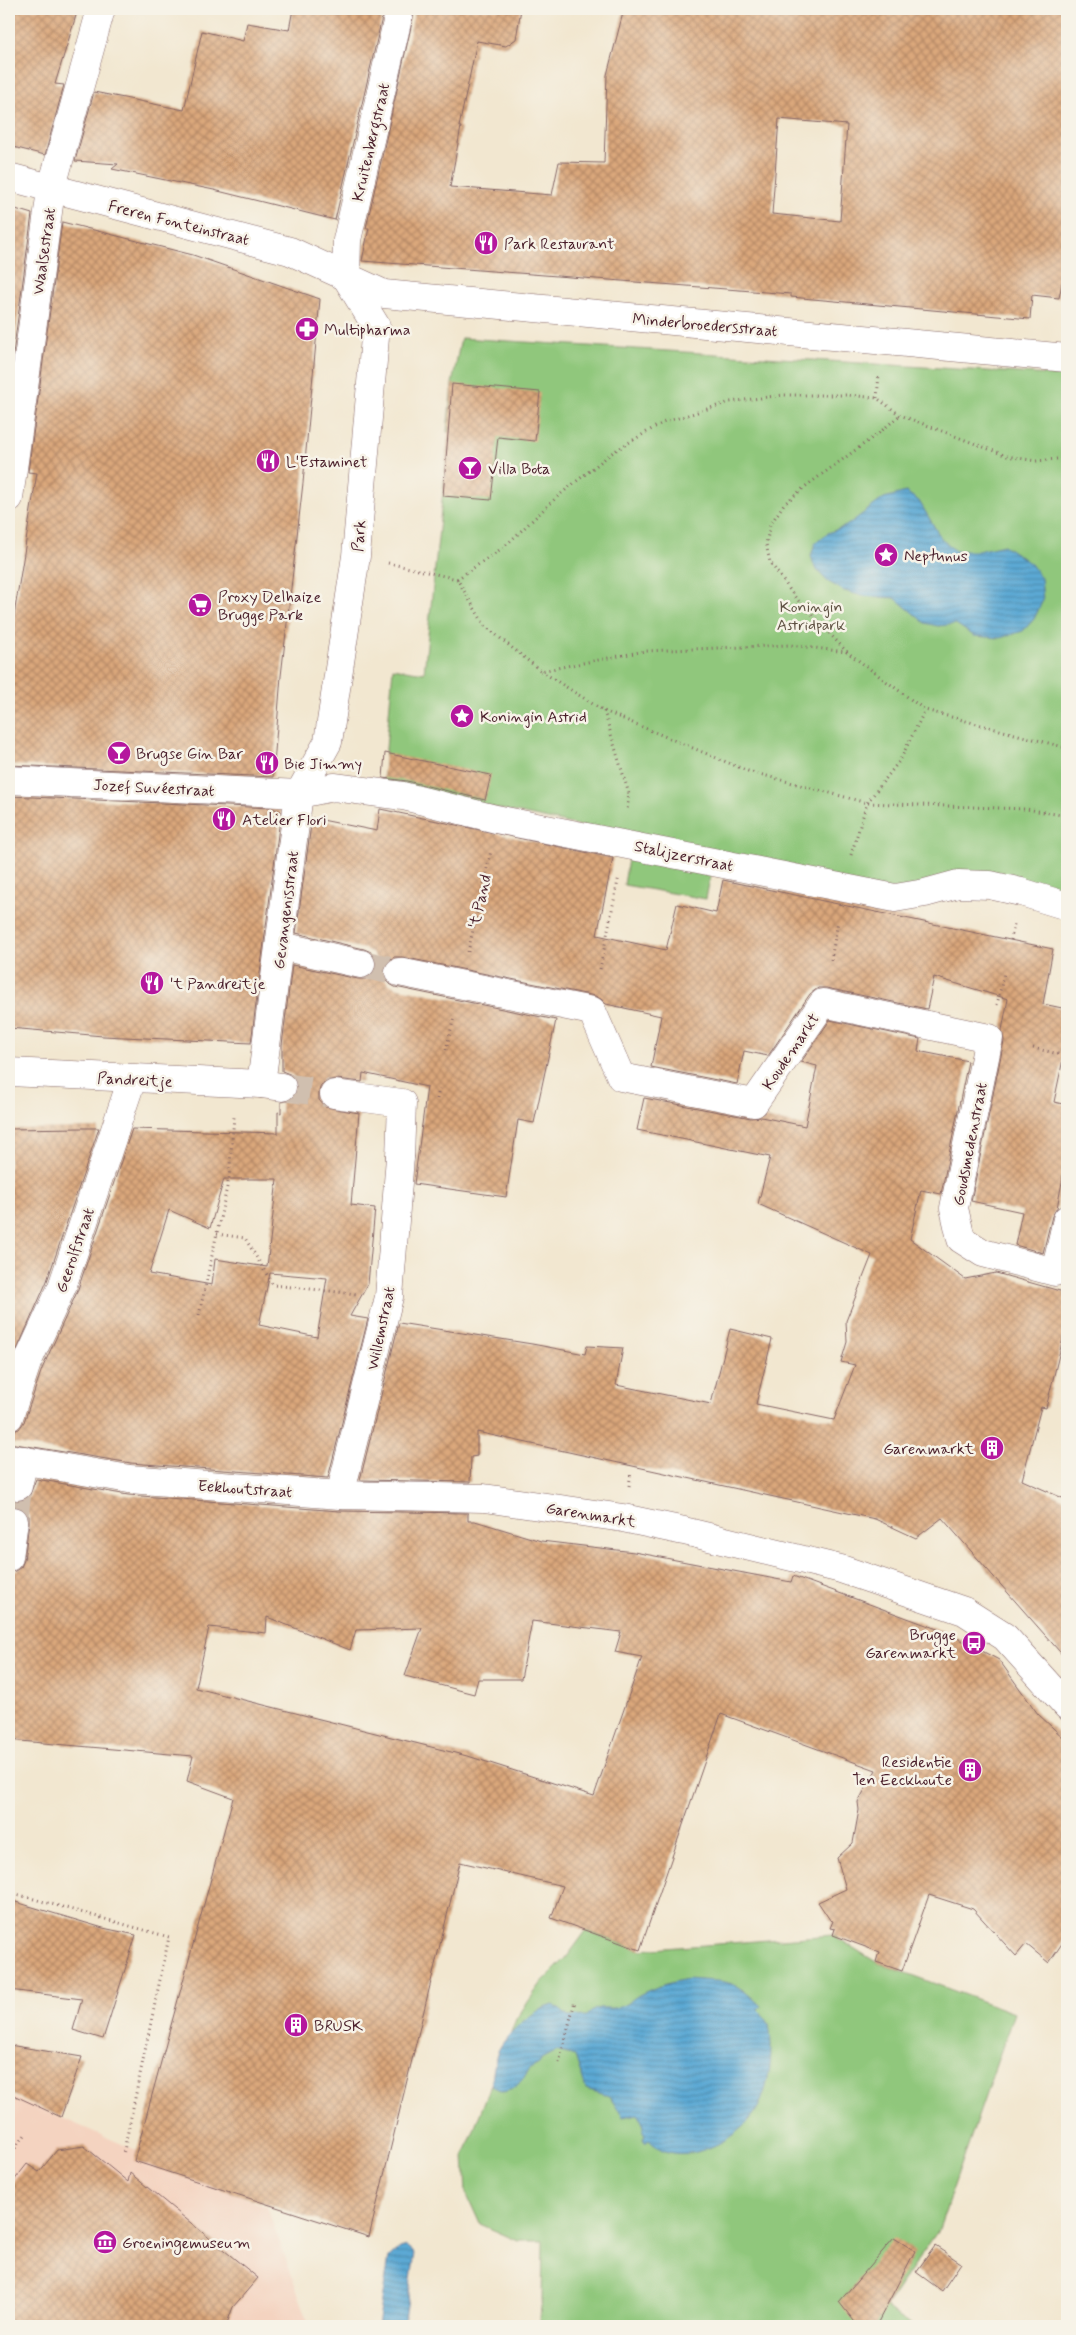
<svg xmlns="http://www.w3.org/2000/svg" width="1076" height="2335" viewBox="0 0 1076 2335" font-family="Mynerve,sans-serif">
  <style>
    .built { fill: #f4d3c0 }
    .green { fill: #90c77b; stroke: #6d7353 }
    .water { fill: url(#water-rules); stroke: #526480 }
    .building { fill: url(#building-cross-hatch); fill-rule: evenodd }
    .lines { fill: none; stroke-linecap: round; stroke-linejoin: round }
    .pedestrian-tunnel { stroke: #d0bfaf; stroke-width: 28; stroke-dasharray: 28 14; stroke-linecap: butt }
    .minor-tunnel { stroke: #d0bfaf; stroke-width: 28; stroke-dasharray: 28 14; stroke-linecap: butt }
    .pedestrian-casing { stroke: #856565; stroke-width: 29 }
    .minor-casing { stroke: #856565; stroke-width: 29 }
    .path { stroke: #856565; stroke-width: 3; stroke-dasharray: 1 4; stroke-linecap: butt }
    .pedestrian { stroke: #fff; stroke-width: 28 }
    .minor { stroke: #fff; stroke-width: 28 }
    .labels { text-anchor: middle; stroke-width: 5; stroke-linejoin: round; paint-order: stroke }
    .street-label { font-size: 16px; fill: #4a1f2b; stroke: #f7f3e8 }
    .poi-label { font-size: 16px; fill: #4a1f2b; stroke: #f7f3e8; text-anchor: start }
    .park-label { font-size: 16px; fill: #5f5143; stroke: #f7f3e8 }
  </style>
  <defs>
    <pattern id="water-rules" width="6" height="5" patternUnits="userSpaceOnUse" patternTransform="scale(1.25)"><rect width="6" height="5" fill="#5ba9d4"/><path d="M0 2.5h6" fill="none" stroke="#4d89ac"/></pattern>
    <pattern id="building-cross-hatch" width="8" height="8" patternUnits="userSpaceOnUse" patternTransform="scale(1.25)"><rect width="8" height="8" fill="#daa77b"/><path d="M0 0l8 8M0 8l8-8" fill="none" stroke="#b38765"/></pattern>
  </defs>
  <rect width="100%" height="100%" fill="#f7f3e8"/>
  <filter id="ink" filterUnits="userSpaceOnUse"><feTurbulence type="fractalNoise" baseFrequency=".02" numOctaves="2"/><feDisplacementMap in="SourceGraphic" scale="10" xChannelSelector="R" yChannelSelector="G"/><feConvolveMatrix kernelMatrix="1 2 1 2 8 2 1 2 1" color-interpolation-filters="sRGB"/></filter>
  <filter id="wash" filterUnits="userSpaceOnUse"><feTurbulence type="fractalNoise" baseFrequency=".0096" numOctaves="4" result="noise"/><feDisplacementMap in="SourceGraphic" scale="20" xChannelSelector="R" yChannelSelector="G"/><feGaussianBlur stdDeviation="1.12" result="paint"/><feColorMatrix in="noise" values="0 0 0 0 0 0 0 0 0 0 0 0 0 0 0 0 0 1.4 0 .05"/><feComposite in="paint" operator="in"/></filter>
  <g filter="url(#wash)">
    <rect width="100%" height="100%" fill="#f2e7d0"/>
    <polygon class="built" points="9,2095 267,2207 310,2326 9,2326"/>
    <g class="green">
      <polygon points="461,338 1067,376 1067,896 882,890 383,784 393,668 424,673 449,433 447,432 452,384"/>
      <polygon points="628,859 711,873 706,899 624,885"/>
      <polygon points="586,1931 640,1950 833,1935 876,1962 1014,2013 939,2229 886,2306 912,2326 538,2326 542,2301 543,2241 518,2241 480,2224 466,2193 464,2156 516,2019 542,1982 566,1958"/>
    </g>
    <g class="water">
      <polygon points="906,492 919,501 941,538 955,551 978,551 1004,545 1031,564 1041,578 1043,600 1034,619 1023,631 1000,638 974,636 956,624 938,626 925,623 895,598 863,596 844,591 827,581 815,568 811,556 815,543 828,533 846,526 884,498"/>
      <path d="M688 1979C728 1983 730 1976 761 2006L758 2010C762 2014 768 2020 769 2025 774 2051 770 2091 754 2114 734 2143 677 2171 649 2140L645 2143 643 2140 646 2136C641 2129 644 2121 638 2114L623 2117 609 2096 586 2089 575 2056 556 2051 541 2059 539 2064 530 2069 516 2087 503 2091 491 2086C493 2076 494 2061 498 2051 507 2033 534 2008 554 2005L569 2017 587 2016C600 2002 605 2011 619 2007 627 2005 632 1999 639 1995 654 1987 672 1982 688 1979Z"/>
      <polygon points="407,2246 415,2253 404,2326 378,2326 389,2258 400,2248"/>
    </g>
    <g id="blocks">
      <g class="building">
        <polygon points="9,9 78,9 55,84 64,85 45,155 9,146"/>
        <polygon points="293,9 384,9 335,220 214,190 112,169 118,164 75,161 94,92 184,110 202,31 243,41 247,23 289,30"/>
        <path d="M415 9H521L516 39 506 46 477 41 459 127H461L450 187 552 195 559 162 604 163 607 75 624 9H1067V258L1059 298 1032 295 1030 319 791 297V294L362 261 369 228H366ZM779 119 847 125 840 221 772 214Z"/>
        <polygon points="9,207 32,214 9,384"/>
        <polygon points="62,222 193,255 320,299 303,483 281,676 273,777 9,765 9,646 37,473 28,472"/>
        <polygon points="452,384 540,392 535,441 498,437 491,500 443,496"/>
        <polygon points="385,753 491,775 485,800 407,781 383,778"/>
        <polygon points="9,796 271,808 281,811 251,1043 103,1036 9,1028"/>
        <path d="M380 809 613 858 597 935 666 950 677 904 716 913 723 880 1053 949 1043 1004 1067 1009V1040L1054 1102 1067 1105V1156L1057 1208 1052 1216 1043 1253 1015 1245 1022 1212 971 1201 1004 1041 1002 1030 1008 999 934 977 927 1009 826 988H818L810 994 768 1056 744 1051 737 1084 651 1067 661 1016 606 1004 601 999 595 996 402 957H394L388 961 384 969V977L388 983 395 987 556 1020 534 1123 518 1120 506 1197 414 1184 427 1087 363 1073 362 1082 336 1079 328 1080 321 1085 319 1091V1100L325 1107 359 1113 351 1205 375 1208 368 1284 350 1316 368 1319 328 1478 131 1463 9 1443V1432L19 1429 24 1422 42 1369 77 1292 132 1129 278 1133V1112L281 1113V1102L288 1101 294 1097 297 1089V1082L292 1075 282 1071V1045L292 965 358 979H366L373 974 376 968V960L371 952 364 949 296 933 312 818 377 831ZM224 1179H277L267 1267 215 1259 212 1285 149 1274 169 1210 210 1228ZM270 1273 327 1278 317 1337 259 1325Z"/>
        <polygon points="830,1020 920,1039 918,1051 968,1061 941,1194 921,1190 910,1239 965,1279 996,1273 1067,1293 1067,1322 1046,1408 1041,1407 1022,1480 1067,1500 1067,1660 942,1518 916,1538 875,1519 477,1432 477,1456 471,1457 470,1482 360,1480 399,1323 532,1344 585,1354 587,1346 623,1348 616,1385 711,1404 730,1329 772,1339 756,1404 834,1420 855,1365 841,1362 847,1342 846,1321 872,1255 758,1204 770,1157 637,1130 644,1098 751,1118 761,1117 805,1126 817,1066 801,1062"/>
        <polygon points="83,1128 99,1128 47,1281 9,1368 9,1129"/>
        <path d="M36 1479 128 1495 339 1511 468 1513V1521H475L541 1541 634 1552 791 1582 793 1576 948 1633 999 1660 1038 1714 1067 1741V1936L1049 1963 1026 1944 1016 1956 973 1909 929 1895 902 1971 876 1962 879 1952 833 1935 835 1929 830 1928 833 1921 830 1920 818 1902 846 1889 837 1858 853 1843 859 1810 858 1802 876 1770 721 1714 640 1950 551 1918 563 1886 460 1862 369 2237 134 2161 233 1798 187 1781 193 1756 9 1740V1572L15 1571 21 1567 24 1560 29 1523V1516L24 1509 17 1506H9V1498L15 1501H22L29 1497ZM267 1617 350 1650 356 1630 422 1628 405 1676 474 1694 478 1679H521L532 1621 621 1632 615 1652 642 1657 594 1796 471 1757 196 1688 209 1627 266 1633Z"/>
        <polygon points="9,1900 103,1928 136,1935 103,2039 73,2030 82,1999 9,1990"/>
        <polygon points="9,2045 82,2057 61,2117 9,2093"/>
        <polygon points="84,2146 128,2182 130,2173 258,2278 233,2307 226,2326 9,2326 9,2187 27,2164 39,2172 57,2150"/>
        <polygon points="894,2238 915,2251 876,2326 858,2326 839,2302"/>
        <polygon points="935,2246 961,2263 942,2291 916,2272"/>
      </g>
    </g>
  </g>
  <g filter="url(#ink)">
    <use href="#blocks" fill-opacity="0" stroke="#856565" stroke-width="1"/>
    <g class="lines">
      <g class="pedestrian-tunnel">
        <polyline points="361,964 399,972"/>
        <polyline points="282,1087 334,1094"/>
      </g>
      <polyline class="minor-tunnel" points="14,1521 18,1486"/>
      <g class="pedestrian-casing">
        <g id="pedestrian">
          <polyline points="9,780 299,794 334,787 403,796 496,819 895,898 925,893 958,884 990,885 1021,892 1067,906"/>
          <polyline points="281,946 361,964"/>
          <polyline points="399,972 592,1011 621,1077 754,1103 823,1003 989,1038 954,1208 961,1239 983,1253 1055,1272 1067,1219"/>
          <polyline points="261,1084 282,1087"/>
          <polyline points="334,1094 402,1103 400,1157"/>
        </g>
      </g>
      <g class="minor-casing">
        <g id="minor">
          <polyline points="9,177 290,251 384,294 1067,358"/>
          <polyline points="346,277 347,240 400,9"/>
          <polyline points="9,498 51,190 101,9"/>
          <polyline points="9,1072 261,1084 299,794 328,742 356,556 376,326 346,277"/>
          <polyline points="9,1417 27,1363 62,1287 132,1079"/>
          <polyline points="9,1458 129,1479 340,1495 484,1498 623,1518 684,1531 841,1569 964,1611 1005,1637 1067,1706"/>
          <polyline points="18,1486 24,1460"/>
          <polyline points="340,1495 389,1297 400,1157"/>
          <polyline points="9,1557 14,1521"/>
        </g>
      </g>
      <g class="path">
        <polyline points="877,398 879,374"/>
        <polyline points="388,563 457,579 485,626 541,671 645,651 790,645 847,652 925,710 1067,748"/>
        <polyline points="457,579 504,547 557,497 613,452 662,423 730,402 783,395 848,395 877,398 900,415 1007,456 1036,461 1067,458"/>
        <polyline points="847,652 794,596 770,562 766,544 770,525 784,504 806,486 879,433 900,415"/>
        <polyline points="541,671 604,711 748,771 867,803 1026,809 1067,816"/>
        <polyline points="604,711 629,794 627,811"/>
        <polyline points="851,855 867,803 900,760 925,710"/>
        <polyline points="1011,940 1014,924"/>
        <polyline points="468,952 491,851"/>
        <polyline points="831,960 838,921"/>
        <polyline points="600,969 619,876"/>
        <polyline points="997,1005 1004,973"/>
        <polyline points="1033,1048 1067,1056"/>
        <polyline points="446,1050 454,1017"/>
        <polyline points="437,1099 439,1089"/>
        <polyline points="217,1234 245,1238 273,1285 357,1294"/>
        <polyline points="199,1315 229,1178 234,1117"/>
        <polyline points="629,1486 631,1472"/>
        <polyline points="9,1892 169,1937 123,2155"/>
        <polyline points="559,2063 575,2001"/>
        <polyline points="9,2156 25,2135"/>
      </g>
      <use href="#pedestrian" class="pedestrian"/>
      <use href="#minor" class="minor"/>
    </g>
  </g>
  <defs>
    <g id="restaurant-disc" transform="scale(1.25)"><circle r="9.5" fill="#b5179e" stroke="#f7f3e8"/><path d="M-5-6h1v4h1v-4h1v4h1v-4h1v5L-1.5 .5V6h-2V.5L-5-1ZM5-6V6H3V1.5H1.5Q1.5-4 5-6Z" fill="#fff"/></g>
    <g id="pharmacy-disc" transform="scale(1.25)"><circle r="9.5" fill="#b5179e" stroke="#f7f3e8"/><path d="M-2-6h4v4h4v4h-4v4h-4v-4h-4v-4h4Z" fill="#fff"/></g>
    <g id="bar-disc" transform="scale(1.25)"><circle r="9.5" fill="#b5179e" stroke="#f7f3e8"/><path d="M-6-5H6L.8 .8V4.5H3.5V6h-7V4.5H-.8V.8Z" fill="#fff"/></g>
    <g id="sight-disc" transform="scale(1.25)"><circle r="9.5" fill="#b5179e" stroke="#f7f3e8"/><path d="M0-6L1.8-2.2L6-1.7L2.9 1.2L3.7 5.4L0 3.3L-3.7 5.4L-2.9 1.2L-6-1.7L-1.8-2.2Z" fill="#fff"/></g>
    <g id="supermarket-disc" transform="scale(1.25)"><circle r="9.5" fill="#b5179e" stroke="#f7f3e8"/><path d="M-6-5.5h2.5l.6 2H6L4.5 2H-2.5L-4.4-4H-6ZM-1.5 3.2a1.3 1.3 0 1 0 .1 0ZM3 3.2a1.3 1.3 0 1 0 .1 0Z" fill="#fff"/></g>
    <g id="building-disc" transform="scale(1.25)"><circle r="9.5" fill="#b5179e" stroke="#f7f3e8"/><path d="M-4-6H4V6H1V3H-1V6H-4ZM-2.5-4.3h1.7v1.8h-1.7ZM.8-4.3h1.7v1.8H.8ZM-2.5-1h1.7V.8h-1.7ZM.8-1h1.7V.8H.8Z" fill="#fff"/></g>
    <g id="bus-disc" transform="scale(1.25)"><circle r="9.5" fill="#b5179e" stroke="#f7f3e8"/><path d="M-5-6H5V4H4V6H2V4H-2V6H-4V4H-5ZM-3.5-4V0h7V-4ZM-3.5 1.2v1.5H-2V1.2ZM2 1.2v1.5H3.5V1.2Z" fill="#fff"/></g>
    <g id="museum-disc" transform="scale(1.25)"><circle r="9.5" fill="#b5179e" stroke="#f7f3e8"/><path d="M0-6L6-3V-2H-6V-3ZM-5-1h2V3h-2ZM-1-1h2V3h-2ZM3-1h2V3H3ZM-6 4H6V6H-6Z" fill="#fff"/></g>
  </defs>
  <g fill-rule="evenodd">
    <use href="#restaurant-disc" x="486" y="243"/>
    <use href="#pharmacy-disc" x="307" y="329"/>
    <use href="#restaurant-disc" x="268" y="461"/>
    <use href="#bar-disc" x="470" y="468"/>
    <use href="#sight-disc" x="886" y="555"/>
    <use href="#supermarket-disc" x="200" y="605"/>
    <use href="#sight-disc" x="462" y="716"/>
    <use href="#bar-disc" x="119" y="753"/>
    <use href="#restaurant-disc" x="267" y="763"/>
    <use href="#restaurant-disc" x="224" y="819"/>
    <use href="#restaurant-disc" x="152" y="983"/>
    <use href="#building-disc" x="992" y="1448"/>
    <use href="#bus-disc" x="974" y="1643"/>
    <use href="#building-disc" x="970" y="1770"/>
    <use href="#building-disc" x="296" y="2025"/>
    <use href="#museum-disc" x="105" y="2242"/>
  </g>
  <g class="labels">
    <g class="street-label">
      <text transform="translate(370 142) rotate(-77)" y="6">Kruitenbergstraat</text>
      <text transform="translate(179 222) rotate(14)" y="6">Freren Fonteinstraat</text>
      <text transform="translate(43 251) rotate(-82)" y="6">Waalsestraat</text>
      <text transform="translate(705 324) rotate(5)" y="6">Minderbroedersstraat</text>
      <text transform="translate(358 536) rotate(-85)" y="6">Park</text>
      <text transform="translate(154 787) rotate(3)" y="6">Jozef Suvéestraat</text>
      <text transform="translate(684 855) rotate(12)" y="6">Stalijzerstraat</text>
      <text transform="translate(479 901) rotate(-77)" y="6">'t Pand</text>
      <text transform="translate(285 910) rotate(-83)" y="6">Gevangenisstraat</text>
      <text transform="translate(790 1051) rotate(-56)" y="6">Koudemarkt</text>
      <text transform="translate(135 1079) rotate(3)" y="6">Pandreitje</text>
      <text transform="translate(969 1144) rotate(-79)" y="6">Goudsmedenstraat</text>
      <text transform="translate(74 1250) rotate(-71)" y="6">Geerolfstraat</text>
      <text transform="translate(380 1328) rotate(-78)" y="6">Willemstraat</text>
      <text transform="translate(245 1488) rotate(4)" y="6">Eekhoutstraat</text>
      <text transform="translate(591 1514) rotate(9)" y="6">Garenmarkt</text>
    </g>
    <g class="poi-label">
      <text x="504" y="249">Park Restaurant</text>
      <text x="324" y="335">Multipharma</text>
      <text x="286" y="467">L'Estaminet</text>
      <text x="488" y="474">Villa Bota</text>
      <text x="904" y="561">Neptunus</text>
      <text x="218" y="602">Proxy Delhaize<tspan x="218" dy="18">Brugge Park</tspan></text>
      <text x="480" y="722">Koningin Astrid</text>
      <text x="136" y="759">Brugse Gin Bar</text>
      <text x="284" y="769">Bie Jimmy</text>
      <text x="242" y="825">Atelier Flori</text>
      <text x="170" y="989">'t Pandreitje</text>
      <text x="974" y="1454" text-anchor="end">Garenmarkt</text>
      <text x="956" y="1640" text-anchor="end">Brugge<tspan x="956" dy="18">Garenmarkt</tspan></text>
      <text x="952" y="1767" text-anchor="end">Residentie<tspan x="952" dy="18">Ten Eeckhoute</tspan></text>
      <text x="314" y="2031">BRUSK</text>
      <text x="122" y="2248">Groeningemuseum</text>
    </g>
    <g class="park-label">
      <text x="811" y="612">Koningin<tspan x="811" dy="18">Astridpark</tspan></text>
    </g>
  </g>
  <rect width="1076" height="2335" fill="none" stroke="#f7f3e8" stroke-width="30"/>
</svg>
